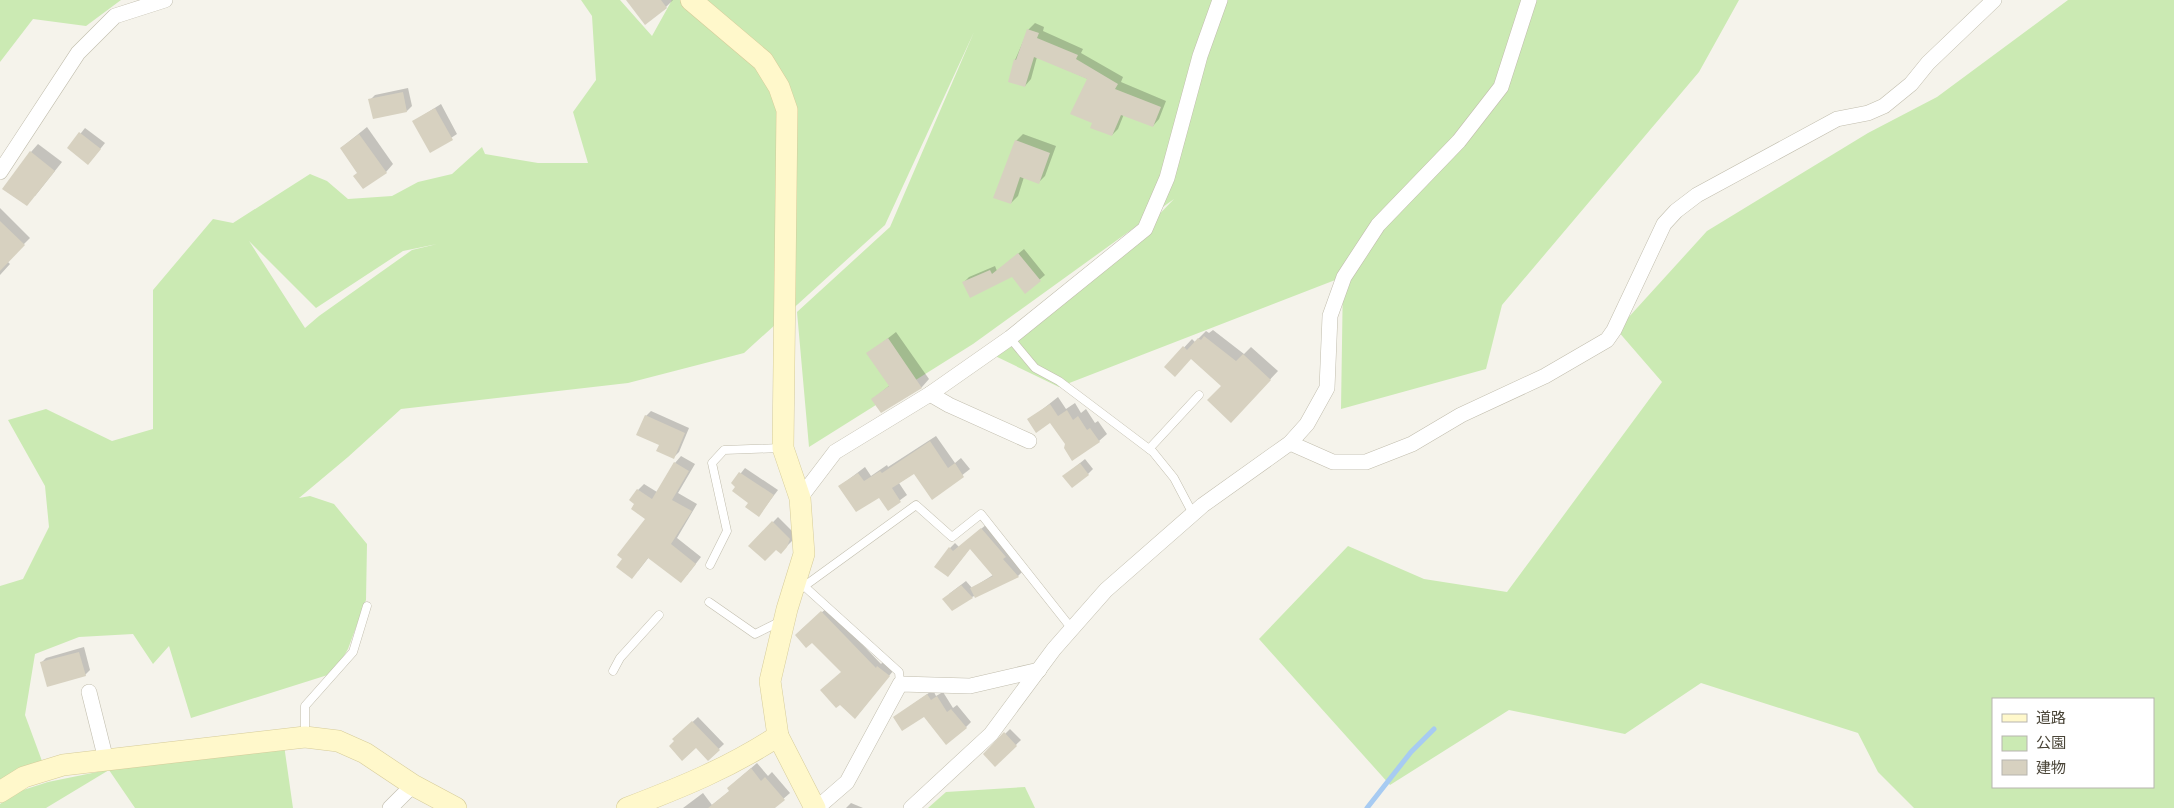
<svg xmlns="http://www.w3.org/2000/svg" width="2174" height="808" viewBox="0 0 2174 808" font-family="Arial,'Noto Sans JP',sans-serif">
  <style>
    .green { fill: #cbeab3; fill-rule: evenodd }
    .shadow { fill: #0003 }
    .lines { fill: none; stroke-linecap: round; stroke-linejoin: round }
    .stream { stroke: #a7cbf2; stroke-width: 5 }
    .building { fill: #d7d1c0 }
    .lane-casing { stroke: #c1bdad; stroke-width: 9 }
    .street-casing { stroke: #c1bdad; stroke-width: 16 }
    .secondary-casing { stroke: #d6cc9a; stroke-width: 22 }
    .lane { stroke: #fff; stroke-width: 8 }
    .street { stroke: #fff; stroke-width: 15 }
    .secondary { stroke: #fff8cb; stroke-width: 21 }
  </style>
  <rect width="100%" height="100%" fill="#f5f3eb"/>
  <g class="green">
    <polygon points="0,0 121,0 86,26 33,19 0,62"/>
    <path d="M581 0H620L652 36 672 0H1739L1699 72 1502 305 1486 369 1341 409 1343 277 1059 387 991 354 1145 229 1174 199 973 344 809 447 797 312 890 227 974 32 885 225 744 353 628 383 401 409 348 457 299 498 310 496 334 504 367 544 366 600 348 649 334 673 191 718 169 646 153 664 133 634 79 637 35 654 25 715 42 761 0 782V586L23 579 49 527 45 486 8 420 46 409 112 441 153 429V290L213 219 233 223 310 174 327 181 348 199 392 196 418 182 452 174 482 147 485 154 538 163H588L573 112 596 80 592 16ZM249 241 316 308 403 251 437 244 412 250 319 316 305 328Z"/>
    <path d="M2068 0H2174V808H1914L1878 772 1858 733 1701 683 1625 734 1509 710 1390 785 1259 639 1348 546 1424 579 1507 592 1662 382 1617 330 1707 231 1868 133 1937 97ZM1993 699H2153V787H1993Z"/>
    <polygon points="284,745 293,808 135,808 109,770 46,808 0,808 0,804 20,791 48,782 112,769"/>
    <polygon points="1025,787 1035,808 928,808 946,792"/>
  </g>
  <g class="shadow">
    <polygon points="627,0 673,0 666,7"/>
    <polygon points="1035,23 1044,27 1043,31 1083,49 1081,53 1123,77 1121,82 1166,101 1159,119 1153,126 1124,114 1118,129 1112,135 1093,122 1088,79 1037,57 1031,79 1025,86 1015,60 1028,30"/>
    <polygon points="408,88 412,106 407,111 370,100 375,95"/>
    <polygon points="441,104 457,134 431,151 414,121"/>
    <polygon points="367,127 393,164 386,172 358,172 341,148"/>
    <polygon points="85,128 105,143 93,158 69,148"/>
    <polygon points="1023,134 1056,146 1045,176 1038,183 1024,177 1018,196 1011,203 1016,141"/>
    <polygon points="38,144 62,162 35,196 31,152"/>
    <polygon points="0,208 30,238 7,261 10,264 0,275"/>
    <polygon points="1024,249 1045,275 1025,292 1012,276 964,282 969,277 995,266 997,271"/>
    <polygon points="1213,330 1244,354 1251,347 1278,371 1239,413 1222,386 1191,357 1166,367 1192,339 1195,342 1206,331 1209,333"/>
    <polygon points="896,332 929,379 922,387 881,411 873,399 890,385 868,354"/>
    <polygon points="1058,397 1066,409 1075,403 1081,413 1086,409 1095,423 1098,421 1107,434 1099,441 1066,444 1051,421 1029,420"/>
    <polygon points="651,411 689,428 679,452 674,457 661,444 646,416"/>
    <polygon points="936,436 955,463 961,458 970,469 933,498 914,473 899,483 907,495 888,509 879,496 840,486 865,467 871,476 887,465 888,467"/>
    <polygon points="681,456 695,464 678,493 697,504 677,538 701,557 687,575 649,557 638,571 647,519 636,503 638,490 644,484 657,492 675,463"/>
    <polygon points="1085,459 1093,469 1088,474 1069,472"/>
    <polygon points="745,468 778,490 759,515 733,483"/>
    <polygon points="778,517 795,534 792,541 781,552 776,548 750,546"/>
    <polygon points="987,524 1010,551 1008,554 1023,571 1018,576 972,597 949,594 966,581 972,588 993,575 970,548 953,570 950,548 955,543 959,547"/>
    <polygon points="827,608 881,664 883,662 893,671 860,712 842,672 801,630"/>
    <polygon points="84,647 90,670 85,675 41,663 46,658"/>
    <polygon points="933,690 936,696 943,692 953,708 957,705 971,722 966,727 924,715 895,717"/>
    <polygon points="698,717 724,744 708,759 697,746 675,742 674,739"/>
    <polygon points="1010,729 1021,740 995,765 985,754"/>
    <polygon points="757,763 768,776 772,772 790,793 773,808 683,808 703,793 712,805 731,790 735,782"/>
    <polygon points="851,803 863,808 846,808"/>
  </g>
  <g class="lines">
    <polyline class="stream" points="1367,808 1411,752 1434,729"/>
  </g>
  <g class="building">
    <polygon points="626,0 661,0 667,8 645,25"/>
    <polygon points="1027,29 1039,33 1037,38 1078,55 1076,59 1118,84 1115,89 1161,107 1153,127 1121,115 1112,136 1090,128 1092,123 1070,114 1087,79 1034,57 1025,87 1008,82 1014,59 1016,60"/>
    <polygon points="403,92 407,112 373,119 368,99"/>
    <polygon points="435,108 453,140 430,153 412,121"/>
    <polygon points="79,132 101,149 88,165 67,148"/>
    <polygon points="359,134 387,173 363,189 353,176 357,173 340,148"/>
    <polygon points="1015,140 1050,153 1039,184 1020,177 1011,204 993,198"/>
    <polygon points="30,151 55,171 27,206 2,189"/>
    <polygon points="0,221 25,245 0,271"/>
    <polygon points="1018,253 1041,281 1025,294 1012,277 970,298 962,282 990,270 992,274"/>
    <polygon points="1204,336 1236,361 1243,354 1271,380 1231,423 1207,400 1221,386 1191,359 1175,377 1164,367 1183,346 1187,350 1198,338 1201,340"/>
    <polygon points="888,338 922,388 881,413 871,399 889,386 866,353"/>
    <polygon points="1050,404 1058,416 1067,410 1073,420 1078,416 1087,430 1090,428 1100,442 1072,461 1064,448 1065,444 1050,423 1036,433 1027,419"/>
    <polygon points="645,415 685,433 674,459 656,451 659,445 636,435"/>
    <polygon points="930,441 948,468 955,463 964,477 932,500 914,474 892,488 901,502 888,511 879,498 856,512 838,486 858,473 864,481 880,471 882,473"/>
    <polygon points="674,462 689,471 672,500 692,511 671,544 696,564 681,583 648,558 632,579 616,567 622,559 617,555 645,519 631,509 634,504 629,500 637,489 652,499"/>
    <polygon points="1080,463 1089,475 1072,488 1062,476"/>
    <polygon points="739,472 774,495 759,517 745,507 748,503 732,491 735,487 731,483"/>
    <polygon points="772,521 790,539 787,547 781,554 776,550 765,561 748,546"/>
    <polygon points="981,528 1006,557 1003,559 1019,577 975,598 970,588 993,576 970,549 948,577 934,567 949,547 953,551"/>
    <polygon points="961,585 973,598 952,611 942,599"/>
    <polygon points="821,611 876,668 877,666 890,676 855,719 840,705 836,708 820,690 841,672 812,643 806,648 795,635"/>
    <polygon points="79,652 86,676 47,687 40,662"/>
    <polygon points="927,694 931,700 937,696 947,712 951,709 967,728 946,745 924,717 902,731 893,717"/>
    <polygon points="692,721 720,750 708,761 696,748 682,761 669,746 674,741 672,739"/>
    <polygon points="1004,732 1017,746 995,767 983,754"/>
    <polygon points="751,768 761,781 765,777 785,800 775,808 708,808 729,791 727,788"/>
  </g>
  <g class="lines">
    <g class="lane-casing">
      <g id="lane">
        <polyline points="1010,338 1035,368 1059,381 1153,452 1174,478 1193,514"/>
        <polyline points="1149,449 1199,395"/>
        <polyline points="710,565 727,531 712,463 724,450 781,448"/>
        <polyline points="804,586 899,672 900,684"/>
        <polyline points="799,590 916,505 952,537 981,514 1072,629"/>
        <polyline points="709,602 755,634 779,622"/>
        <polyline points="613,671 620,658 659,615"/>
        <polyline points="305,736 305,706 353,652 367,606"/>
      </g>
    </g>
    <g class="street-casing">
      <g id="street">
        <polyline points="0,172 78,53 115,16 165,0"/>
        <polyline points="930,394 949,405 1029,441"/>
        <polyline points="1290,443 1333,462 1366,462 1412,444 1461,415 1545,376 1607,340 1614,330 1664,224 1676,211 1697,195 1837,119 1868,113 1884,106 1911,84 1928,63 1994,0"/>
        <polyline points="800,498 835,452 930,394 1010,338 1145,229 1167,178 1200,56 1220,0"/>
        <polyline points="89,692 106,760"/>
        <polyline points="390,808 413,785"/>
        <polyline points="817,808 847,782 900,684 970,686 1039,670"/>
        <polyline points="911,808 991,734 1054,649 1106,590 1203,505 1290,443 1307,424 1327,388 1330,316 1344,277 1378,225 1459,141 1501,87 1529,0"/>
      </g>
    </g>
    <g class="secondary-casing">
      <g id="secondary">
        <polyline points="691,0 763,61 779,87 787,110 783,448 800,498 804,554 787,609 770,681 778,736 815,808"/>
        <polyline points="0,792 24,777 63,765 305,737 338,741 365,753 413,785 456,808"/>
        <path d="M627 808C682 787 729 768 778 736"/>
      </g>
    </g>
    <use href="#lane" class="lane"/>
    <use href="#street" class="street"/>
    <use href="#secondary" class="secondary"/>
  </g>
  <rect x="1992" y="698" width="162" height="90" fill="#ffffff" stroke="#b7b5af"/>
  <rect x="2002" y="714" width="25" height="8" fill="#fff8cb" stroke="#b7b5af"/>
  <text x="2036" y="723" font-size="15" fill="#4a4538">道路</text>
  <rect x="2002" y="736" width="25" height="15" fill="#cbeab3" stroke="#b7b5af"/>
  <text x="2036" y="748" font-size="15" fill="#4a4538">公園</text>
  <rect x="2002" y="760" width="25" height="15" fill="#d7d1c0" stroke="#b7b5af"/>
  <text x="2036" y="773" font-size="15" fill="#4a4538">建物</text>
</svg>
